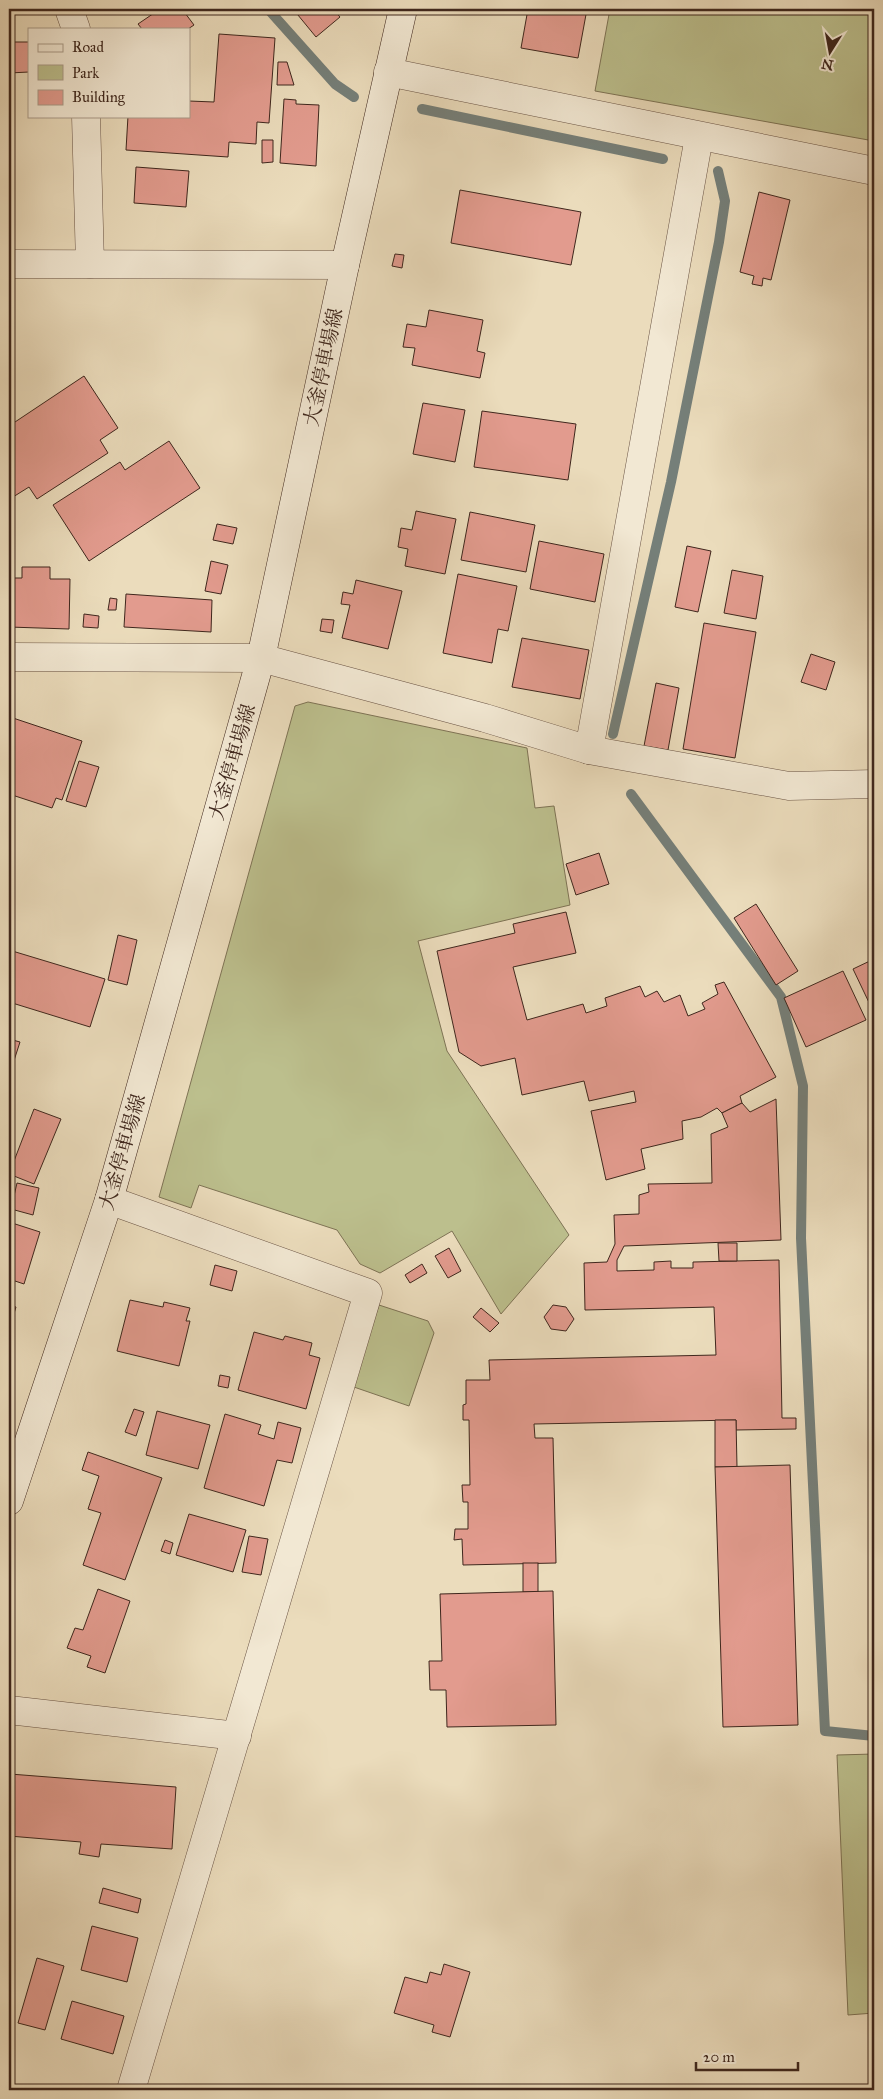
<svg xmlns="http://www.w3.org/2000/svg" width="883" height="2099" viewBox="0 0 883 2099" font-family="'IM FELL Great Primer','Noto Serif JP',serif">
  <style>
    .green { fill: #bcbf8d; stroke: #7e7355 }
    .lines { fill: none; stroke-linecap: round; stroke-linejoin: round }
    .stream { stroke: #757f79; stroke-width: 10 }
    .building { fill: #e29b8e; stroke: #3f271d }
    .minor-casing { stroke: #6a5445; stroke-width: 29 }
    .tertiary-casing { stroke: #6a5445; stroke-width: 29 }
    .secondary-casing { stroke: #3f271d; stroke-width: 29 }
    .minor { stroke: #f2e8d3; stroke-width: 28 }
    .tertiary { stroke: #f2e8d3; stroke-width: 28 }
    .secondary { stroke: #f2e8d3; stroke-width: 28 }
    .labels { text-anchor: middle; stroke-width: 4.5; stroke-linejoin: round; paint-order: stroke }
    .street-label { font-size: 20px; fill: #3f271d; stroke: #f2e8d3 }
  </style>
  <rect width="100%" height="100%" fill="#ebdcbc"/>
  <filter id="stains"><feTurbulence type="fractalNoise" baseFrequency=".004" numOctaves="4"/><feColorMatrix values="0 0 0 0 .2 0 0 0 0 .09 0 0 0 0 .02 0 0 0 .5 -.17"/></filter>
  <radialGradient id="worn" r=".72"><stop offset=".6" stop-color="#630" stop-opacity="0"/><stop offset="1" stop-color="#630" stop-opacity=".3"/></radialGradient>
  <g class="green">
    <polygon points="610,9 874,9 874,141 595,91"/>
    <polygon points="308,702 527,748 535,808 554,806 570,905 418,941 447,1051 569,1235 501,1314 452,1231 380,1273 360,1264 337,1230 199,1185 191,1208 159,1197 295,706"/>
    <polygon points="379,1305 428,1321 434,1333 409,1406 351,1386"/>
    <polygon points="874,1754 874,2013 848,2015 837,1755"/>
  </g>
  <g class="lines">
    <g class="stream">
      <polyline points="268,9 335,84 354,97"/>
      <polyline points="422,109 663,159"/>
      <polyline points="613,734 671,482 719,242 725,201 718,171"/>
      <polyline points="631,794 781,997 803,1086 801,1238 825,1731 874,1736"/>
    </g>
  </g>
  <g class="building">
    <polygon points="160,9 182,9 194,25 188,29 142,29 138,24"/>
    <polygon points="293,9 333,9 340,17 316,37"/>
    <polygon points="528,9 587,9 578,58 521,48"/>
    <polygon points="219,34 275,38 269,123 257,122 256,144 229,142 228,157 126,150 128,116 189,116 189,101 214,102"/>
    <polygon points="9,42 29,42 29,72 9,73"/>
    <polygon points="278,62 287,62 294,85 277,85"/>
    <polygon points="284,99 296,100 296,104 319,105 316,166 280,163"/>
    <polygon points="262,140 273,140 273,162 262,163"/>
    <polygon points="136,167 189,171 186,207 134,203"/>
    <polygon points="460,190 581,212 571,265 451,243"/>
    <polygon points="759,192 790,200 771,280 763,278 762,286 752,284 754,276 740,272"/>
    <polygon points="395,254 404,255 402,268 392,266"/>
    <polygon points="429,310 483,320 477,351 485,353 480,378 412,365 415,348 403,347 407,324 426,327"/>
    <polygon points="84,376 118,428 100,440 108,453 37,499 29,487 13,497 9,491 9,426"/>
    <polygon points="423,403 465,410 455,462 413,454"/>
    <polygon points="482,411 576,424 568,480 474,467"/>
    <polygon points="169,441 200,488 89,561 53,505 120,462 125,470"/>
    <polygon points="416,511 456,519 445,574 405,566 408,549 398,547 401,528 412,530"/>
    <polygon points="470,512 535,525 526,572 461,560"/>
    <polygon points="217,524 237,528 233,544 213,540"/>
    <polygon points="539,541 604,554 595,602 530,589"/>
    <polygon points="687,546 711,551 698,612 675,607"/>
    <polygon points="211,561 228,565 221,594 205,591"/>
    <polygon points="22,567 50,567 50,579 70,579 69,629 9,627 9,578 22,578"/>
    <polygon points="732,570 763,576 756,619 724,613"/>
    <polygon points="458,574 517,586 508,631 498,629 492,663 443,653"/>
    <polygon points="356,580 402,591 388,649 342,638 350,605 341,604 343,592 353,594"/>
    <polygon points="126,594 212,600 211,632 124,627"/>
    <polygon points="110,598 117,599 116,610 108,610"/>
    <polygon points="84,614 99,616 98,628 83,627"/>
    <polygon points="322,619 334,620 332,633 320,631"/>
    <polygon points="704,623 756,632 735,758 683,749"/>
    <polygon points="522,638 589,650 580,699 512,687"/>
    <polygon points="811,654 835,662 826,690 801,682"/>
    <polygon points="656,683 679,688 668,750 644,746"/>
    <polygon points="10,717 82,741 62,800 56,798 52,808 9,794"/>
    <polygon points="79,761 99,767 86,807 66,801"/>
    <polygon points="599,853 609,884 576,895 566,864"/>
    <polygon points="756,904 798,971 776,985 734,918"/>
    <polygon points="566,912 576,953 513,967 527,1020 583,1004 586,1013 607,1006 605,998 640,986 645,997 657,991 664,1002 680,995 688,1016 705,1009 702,1003 718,994 715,985 724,982 776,1077 740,1096 742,1103 722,1113 717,1108 701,1117 682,1121 683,1139 641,1149 645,1169 606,1180 591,1111 636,1102 634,1091 589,1101 584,1081 522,1095 515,1058 481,1066 459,1052 437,951 515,933 513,924"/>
    <polygon points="118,935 137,940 127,985 108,980"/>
    <polygon points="9,950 105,979 90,1027 9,1002"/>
    <polygon points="874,959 874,1013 853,969"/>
    <polygon points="843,971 866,1020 806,1047 784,998"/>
    <polygon points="9,1039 20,1042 9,1076"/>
    <polygon points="776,1099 781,1240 624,1246 617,1260 617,1271 654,1270 654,1262 671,1261 671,1268 693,1268 693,1262 779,1260 782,1418 796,1418 796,1429 736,1430 736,1420 534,1424 535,1438 553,1438 556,1563 463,1565 462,1539 454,1540 455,1529 468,1529 468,1502 463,1502 462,1485 470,1485 469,1420 463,1420 463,1405 466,1404 466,1380 490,1380 489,1360 716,1355 714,1307 585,1310 584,1263 607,1262 615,1244 614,1215 639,1214 639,1195 649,1192 648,1184 712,1183 711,1134 728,1127 722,1113 742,1103 750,1112"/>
    <polygon points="34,1109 61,1119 34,1184 9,1174"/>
    <polygon points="17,1183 39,1188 33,1215 11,1209"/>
    <polygon points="9,1222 40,1232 24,1284 9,1279"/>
    <polygon points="718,1243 737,1243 737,1261 719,1261"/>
    <polygon points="449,1248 461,1271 448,1278 435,1256"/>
    <polygon points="422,1264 427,1273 410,1283 405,1275"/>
    <polygon points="215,1265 237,1271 232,1291 210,1285"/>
    <polygon points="130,1300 163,1307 164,1302 190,1308 186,1321 190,1321 179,1366 117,1351"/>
    <polygon points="9,1305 16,1307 9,1330"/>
    <polygon points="553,1305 566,1307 574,1319 566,1331 551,1329 544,1317"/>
    <polygon points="481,1308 499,1323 490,1332 473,1317"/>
    <polygon points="254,1332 283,1340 285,1336 312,1343 309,1355 320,1358 306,1409 238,1390"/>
    <polygon points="220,1375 230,1377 228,1388 218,1386"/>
    <polygon points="134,1409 144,1412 136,1436 125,1432"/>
    <polygon points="157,1411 210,1425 198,1469 146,1455"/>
    <polygon points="225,1414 261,1425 258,1434 274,1439 278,1422 301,1428 292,1463 277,1460 264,1506 204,1488"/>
    <polygon points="715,1420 736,1420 737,1467 715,1467"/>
    <polygon points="88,1452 162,1478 125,1580 83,1565 101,1513 88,1509 99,1476 82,1470"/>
    <polygon points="790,1465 798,1725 723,1727 715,1467"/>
    <polygon points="189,1514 246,1530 233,1572 176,1555"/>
    <polygon points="249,1536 268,1539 261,1575 242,1572"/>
    <polygon points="165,1540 173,1543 170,1554 161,1551"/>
    <rect x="523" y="1563" width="15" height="29"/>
    <polygon points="98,1589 130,1601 105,1673 87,1667 91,1656 67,1648 75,1628 83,1630"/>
    <polygon points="553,1591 556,1725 447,1727 446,1690 430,1690 429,1661 442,1661 440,1594"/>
    <polygon points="10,1774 176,1787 172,1849 101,1844 99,1857 79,1854 81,1842 9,1836"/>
    <polygon points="103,1888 141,1899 138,1913 99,1903"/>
    <polygon points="92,1926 138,1938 127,1982 81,1970"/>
    <polygon points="37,1958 64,1966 45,2030 18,2023"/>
    <polygon points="444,1964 470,1972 450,2037 432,2032 434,2025 394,2013 405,1977 427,1983 430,1972 441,1975"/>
    <polygon points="72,2001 124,2016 113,2054 61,2039"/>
  </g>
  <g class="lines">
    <g class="minor-casing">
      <g id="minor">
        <polyline points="69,9 76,29"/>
        <polyline points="388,72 874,171"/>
        <polyline points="86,116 90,264"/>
        <polyline points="9,264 345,265"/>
        <polyline points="9,657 261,658 485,718 589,750 789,786 874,784"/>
        <polyline points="589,750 699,137"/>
        <polyline points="109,1200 368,1293 131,2090"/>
      </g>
    </g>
    <g class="tertiary-casing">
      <polyline id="tertiary" points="9,1710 237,1736"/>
    </g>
    <g class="secondary-casing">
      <polyline id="secondary" points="9,1501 109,1200 261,658 345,265 403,9"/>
    </g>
    <use href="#minor" class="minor"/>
    <use href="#tertiary" class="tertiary"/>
    <use href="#secondary" class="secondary"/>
  </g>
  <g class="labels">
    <g class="street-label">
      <text transform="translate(323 367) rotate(-78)" y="7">大釜停車場線</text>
      <text transform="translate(232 762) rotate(-74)" y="7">大釜停車場線</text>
      <text transform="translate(122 1152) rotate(-74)" y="7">大釜停車場線</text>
    </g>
  </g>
  <rect width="883" height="2099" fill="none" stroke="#ebdcbc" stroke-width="30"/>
  <rect x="10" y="10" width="863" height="2079" fill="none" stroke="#3f271d" stroke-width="2.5"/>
  <rect x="15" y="15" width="853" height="2069" fill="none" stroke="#3f271d"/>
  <rect x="28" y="28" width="162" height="90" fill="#f2e8d3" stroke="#aa9b8a"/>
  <rect x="38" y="44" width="25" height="8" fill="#f2e8d3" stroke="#aa9b8a"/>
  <text x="72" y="52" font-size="15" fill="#3f271d">Road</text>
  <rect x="38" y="65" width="25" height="15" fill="#bcbf8d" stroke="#aa9b8a"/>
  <text x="72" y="78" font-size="15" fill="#3f271d">Park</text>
  <rect x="38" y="90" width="25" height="15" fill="#e29b8e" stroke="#aa9b8a"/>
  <text x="72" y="102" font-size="15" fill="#3f271d">Building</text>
  <g transform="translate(830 52) rotate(191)" stroke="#f2e8d3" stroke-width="4" paint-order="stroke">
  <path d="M0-4L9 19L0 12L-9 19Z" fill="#3f271d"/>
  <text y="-8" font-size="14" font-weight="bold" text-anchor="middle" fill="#3f271d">N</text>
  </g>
  <path d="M696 2062v8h102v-8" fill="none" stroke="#3f271d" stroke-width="2.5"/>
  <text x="703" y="2062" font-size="15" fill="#3f271d" stroke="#f2e8d3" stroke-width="4" paint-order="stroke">20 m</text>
  <rect width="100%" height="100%" filter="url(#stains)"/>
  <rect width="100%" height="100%" fill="url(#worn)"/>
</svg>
